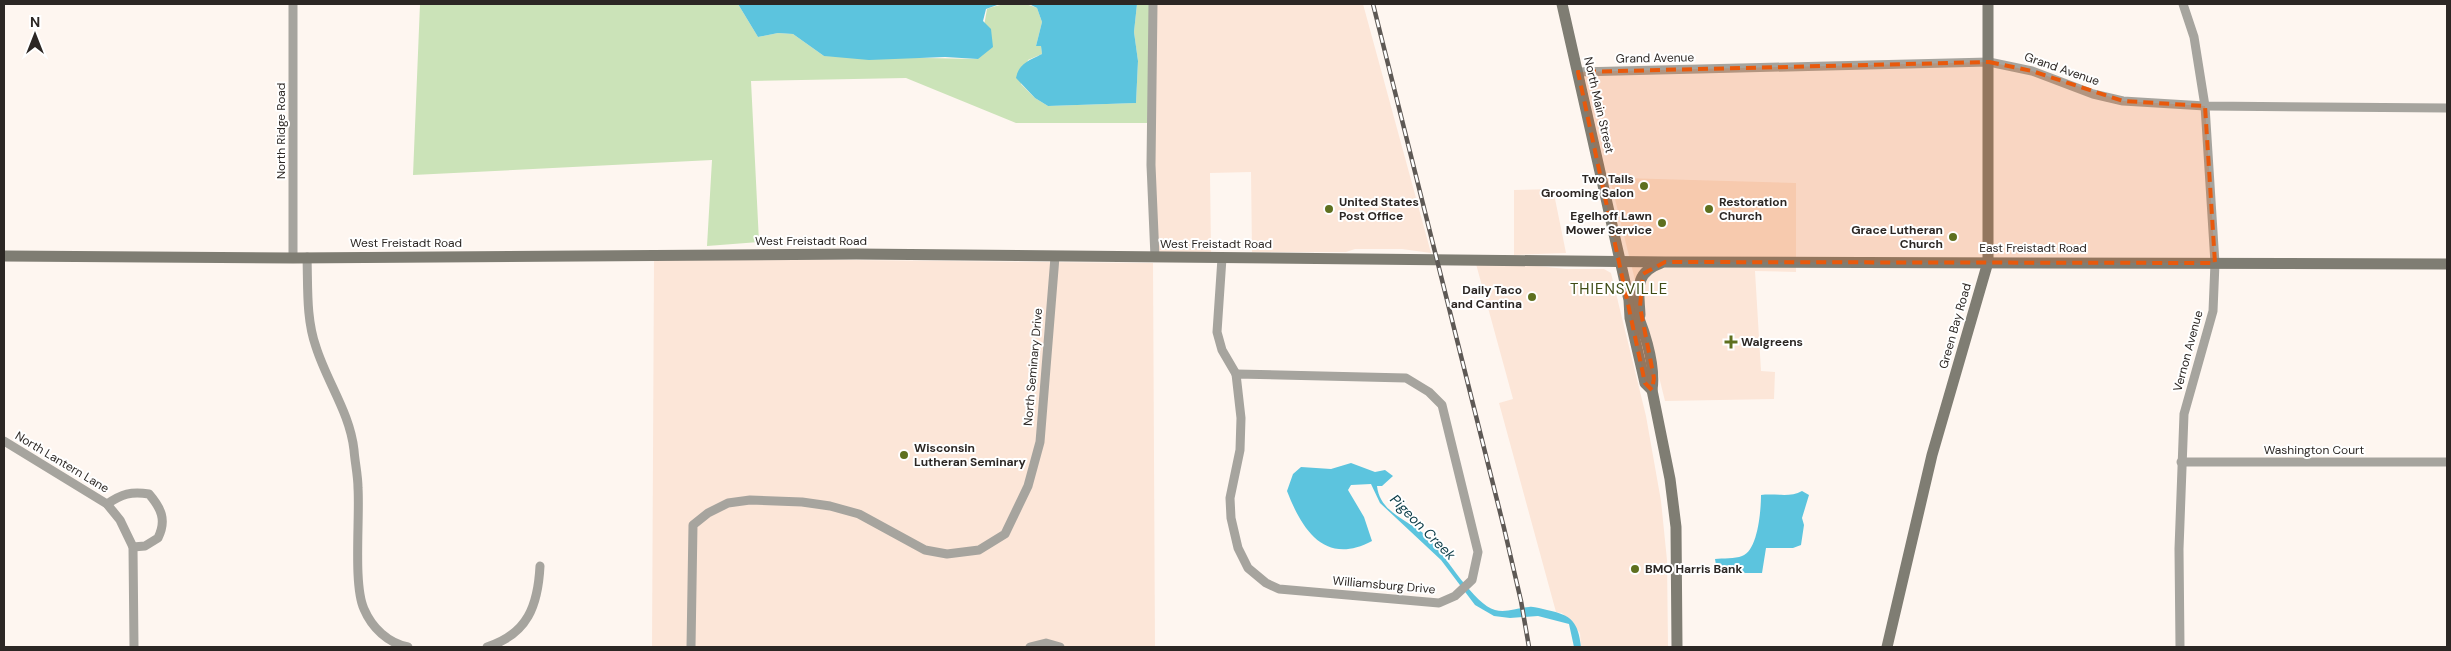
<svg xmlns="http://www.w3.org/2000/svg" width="2451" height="651" viewBox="0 0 2451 651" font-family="'DM Sans',sans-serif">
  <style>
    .built { fill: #fce6d8 }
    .green { fill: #cbe3b8 }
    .water { fill: #5cc4de }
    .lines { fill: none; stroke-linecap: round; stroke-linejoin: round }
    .street { stroke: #a6a49e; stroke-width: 9 }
    .secondary { stroke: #7f7d73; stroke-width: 11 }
    .rail-casing { stroke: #5e5955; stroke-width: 4.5 }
    .rail { stroke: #fff; stroke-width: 2.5; stroke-dasharray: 8; stroke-linecap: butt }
    .marked { fill: #e8590c; fill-opacity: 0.2; stroke: #e8590c; stroke-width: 4; stroke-dasharray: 10 6; stroke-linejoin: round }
    .poi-dot { fill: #5e701f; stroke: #fff; stroke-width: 2 }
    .labels { text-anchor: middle; stroke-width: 4; stroke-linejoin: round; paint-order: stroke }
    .street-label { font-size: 12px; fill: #2c2724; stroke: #fff }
    .poi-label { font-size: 12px; font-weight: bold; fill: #2c2724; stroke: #fff; text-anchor: start }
    .water-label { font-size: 14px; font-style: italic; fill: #083a45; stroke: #fff }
    .quarter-label { font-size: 15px; letter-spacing: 1px; fill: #404d16; stroke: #fff }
  </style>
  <rect width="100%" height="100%" fill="#fef6f0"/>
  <g class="built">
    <polygon points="1152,4 1363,4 1431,253 1402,249 1355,249 1346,252 1252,252 1251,172 1210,173 1211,252 1153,252"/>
    <polygon points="1623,178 1796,183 1796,272 1755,271 1761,371 1775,372 1774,399 1665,401 1610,179"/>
    <polygon points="1553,189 1566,253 1514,255 1514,190"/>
    <polygon points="753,259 1153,263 1155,647 652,647 654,260"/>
    <polygon points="1476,264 1528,265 1566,269 1604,269 1611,273 1646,416 1661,501 1667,560 1668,647 1581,647 1580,633 1562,613 1556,612 1499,403 1513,399"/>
  </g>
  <path class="green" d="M420 4H738L758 37 778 33 793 34 824 56 978 59 987 9C1002 3 1021 0 1037 8L1042 22 1036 46 1041 45 1042 54 1028 60 1021 84 1035 98 1048 106 1136 103 1138 61 1134 32 1137 4H1152V123H1016L906 78 751 81 759 242 707 246 712 160 413 175Z"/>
  <g class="water">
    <polygon points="738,4 1000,4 986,9 983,21 991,29 993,47 978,59 945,57 869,60 824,56 793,34 778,33 758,37"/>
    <path d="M1029 4H1137L1134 32 1138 61 1136 103 1048 106 1035 98 1016 78C1019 63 1030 60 1042 54L1041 46H1036L1042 22 1037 8Z"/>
    <path d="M1351 463 1375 472 1385 470 1393 476 1382 486H1377C1380 515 1413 521 1431 540 1445 556 1475 605 1495 610 1506 613 1517 608 1529 607 1534 606 1541 609 1547 610 1572 615 1578 622 1581 647H1574L1569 624 1538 616 1510 618 1494 616 1475 605 1441 560 1380 503 1371 484 1351 485 1348 490 1364 517 1372 541C1325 566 1302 530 1287 491L1293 474 1301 467 1331 469Z"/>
    <path d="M1802 491 1809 495 1802 518 1804 525 1801 545 1793 548H1766L1762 573H1745L1737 568 1716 565 1715 559C1723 558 1735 559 1742 556 1758 551 1761 510 1761 495 1775 493 1790 498 1802 491Z"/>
  </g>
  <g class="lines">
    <g class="street">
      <polyline points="1153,4 1151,165 1155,257"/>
      <polyline points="1578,72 1989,62 2032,71 2093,94 2123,101 2205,106 2447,108"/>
      <path d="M307 257C308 287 306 319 316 347 327 382 350 413 354 450 355 463 358 476 358 488 360 518 353 585 364 609 372 628 388 643 408 647"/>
      <polyline points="293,258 293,4"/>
      <polyline points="1222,258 1217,332 1222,350 1236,374"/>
      <polygon points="1236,374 1406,378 1429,392 1442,405 1478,552 1472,580 1455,596 1439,603 1279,589 1266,583 1248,568 1238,548 1231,518 1230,498 1240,450 1241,418"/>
      <polyline points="4,441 107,504 120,520 133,547 134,647"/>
      <polyline points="2181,462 2447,462"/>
      <path d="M107 504C122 494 131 491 149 494 161 508 167 520 158 538L145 546 133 547"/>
      <path d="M487 647C528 634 538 605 540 566"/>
      <polyline points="691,647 693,525 708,513 728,503 750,500 802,502 830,506 859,514 925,550 947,554 979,550 1005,534 1028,486 1040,442 1055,257"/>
      <polyline points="1030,647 1046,643 1060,647"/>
      <polyline points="2180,647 2179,549 2184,414 2213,311 2215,263 2205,106 2194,37 2183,4"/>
    </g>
    <g class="secondary">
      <polyline points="1562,4 1629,300 1630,318 1645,383 1652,390"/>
      <polyline points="4,256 293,258 856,254 1665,262 2447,264"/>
      <path d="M1630 301C1643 322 1656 365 1652 390L1670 479 1676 527 1677 647"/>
      <path d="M1640 315C1639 291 1633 273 1661 263"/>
      <polyline points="1887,647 1932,455 1988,262 1988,4"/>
    </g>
    <g class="rail-casing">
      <polyline id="rail" points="1373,4 1504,528 1521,601 1529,647"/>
    </g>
    <use href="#rail" class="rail"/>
  </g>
  <path class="marked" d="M1989 62 2032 71 2123 101 2205 106 2215 263 1665 262 1643 274 1640 307 1654 378 1652 390 1645 383 1578 72Z"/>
  <g class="poi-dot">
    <circle cx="1644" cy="186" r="5"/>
    <circle cx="1329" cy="209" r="5"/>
    <circle cx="1709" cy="209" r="5"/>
    <circle cx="1662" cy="223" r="5"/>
    <circle cx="1953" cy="237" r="5"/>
    <circle cx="1532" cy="297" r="5"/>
    <path d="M1728.5 334.5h5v5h5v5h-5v5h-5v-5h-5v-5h5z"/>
    <circle cx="904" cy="455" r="5"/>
    <circle cx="1635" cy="569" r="5"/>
  </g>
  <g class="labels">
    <g class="street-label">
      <text transform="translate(1655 58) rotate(-1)" y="4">Grand Avenue</text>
      <text transform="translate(2062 69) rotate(19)" y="4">Grand Avenue</text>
      <text transform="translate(1599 105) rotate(77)" y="4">North Main Street</text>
      <text transform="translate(281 131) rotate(-90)" y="4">North Ridge Road</text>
      <text x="811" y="245">West Freistadt Road</text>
      <text x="406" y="247">West Freistadt Road</text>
      <text x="1216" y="248">West Freistadt Road</text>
      <text x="2033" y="252">East Freistadt Road</text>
      <text transform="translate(1955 326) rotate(-74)" y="4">Green Bay Road</text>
      <text transform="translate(2188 351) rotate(-75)" y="4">Vernon Avenue</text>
      <text transform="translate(1033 367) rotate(-85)" y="4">North Seminary Drive</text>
      <text x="2314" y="454">Washington Court</text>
      <text transform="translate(62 462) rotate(31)" y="4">North Lantern Lane</text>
      <text transform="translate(1384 585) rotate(5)" y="4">Williamsburg Drive</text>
    </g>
    <g class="poi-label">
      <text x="1634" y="183" text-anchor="end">Two Tails<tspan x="1634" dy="14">Grooming Salon</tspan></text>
      <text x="1339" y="206">United States<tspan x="1339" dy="14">Post Office</tspan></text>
      <text x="1719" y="206">Restoration<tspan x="1719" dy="14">Church</tspan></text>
      <text x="1652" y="220" text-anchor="end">Egelhoff Lawn<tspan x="1652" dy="14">Mower Service</tspan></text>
      <text x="1943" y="234" text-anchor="end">Grace Lutheran<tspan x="1943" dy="14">Church</tspan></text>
      <text x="1522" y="294" text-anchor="end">Daily Taco<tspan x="1522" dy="14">and Cantina</tspan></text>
      <text x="1741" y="346">Walgreens</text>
      <text x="914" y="452">Wisconsin<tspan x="914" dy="14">Lutheran Seminary</tspan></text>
      <text x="1645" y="573">BMO Harris Bank</text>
    </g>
    <g class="water-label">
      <text transform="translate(1423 527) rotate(45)" y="5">Pigeon Creek</text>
    </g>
    <g class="quarter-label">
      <text x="1619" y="294">THIENSVILLE</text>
    </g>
  </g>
  <rect width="2451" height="651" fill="none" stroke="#2c2724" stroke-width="10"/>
  <g transform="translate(35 35)" stroke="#ffffff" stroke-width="4" paint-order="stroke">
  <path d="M0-4L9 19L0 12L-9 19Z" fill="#2c2724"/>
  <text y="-8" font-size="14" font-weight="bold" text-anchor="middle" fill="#2c2724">N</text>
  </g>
</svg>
